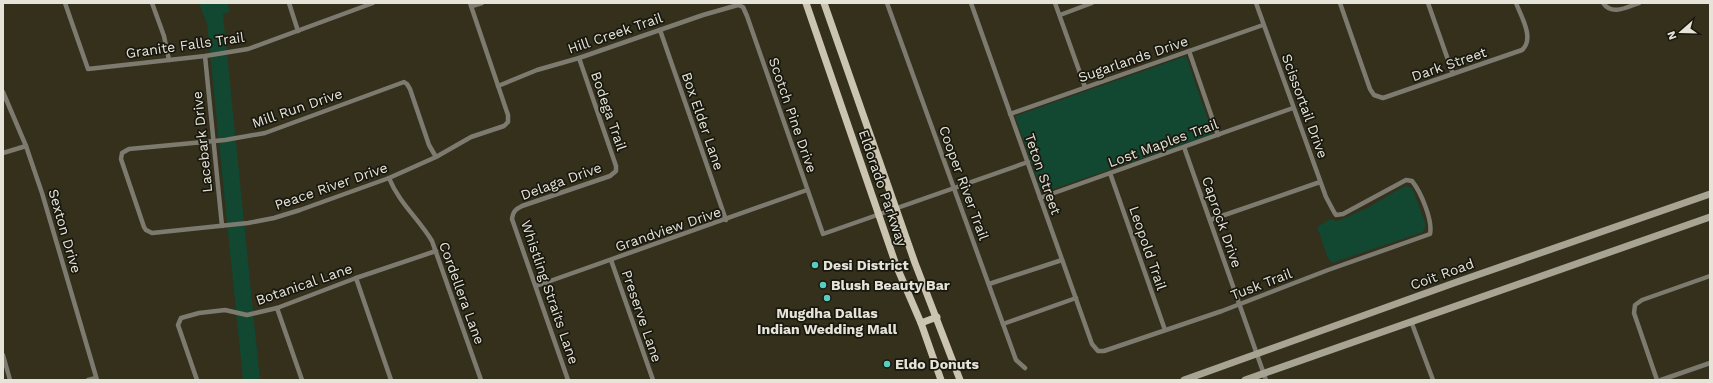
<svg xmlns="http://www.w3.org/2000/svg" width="1713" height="383" viewBox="0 0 1713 383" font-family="'Work Sans',sans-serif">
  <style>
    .green { fill: #124732 }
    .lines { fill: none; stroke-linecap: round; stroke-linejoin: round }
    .street { stroke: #7d7a70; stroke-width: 4.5 }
    .secondary { stroke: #a8a494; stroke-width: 7 }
    .primary { stroke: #cac4b0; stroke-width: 7 }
    .poi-dot { fill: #59cebf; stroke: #19180f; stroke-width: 1.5 }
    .labels { text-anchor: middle; stroke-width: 3.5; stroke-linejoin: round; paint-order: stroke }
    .street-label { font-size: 14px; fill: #e6e4d8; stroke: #19180f }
    .poi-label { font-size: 14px; font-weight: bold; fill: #e6e4d8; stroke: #19180f; text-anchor: start }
  </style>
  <rect width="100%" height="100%" fill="#34301c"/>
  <g class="green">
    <polygon points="199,3 228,3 229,12 223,14 260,380 243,380 207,24"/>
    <polygon points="1186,56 1213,134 1042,193 1015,116"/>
    <polygon points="1407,186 1412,188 1414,193 1426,225 1423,232 1332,263 1328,258 1317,227 1330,219 1337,221 1340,220 1369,207 1399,189"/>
  </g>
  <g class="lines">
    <g class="street">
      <polyline points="65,3 88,69 205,56 248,49 373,3"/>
      <polyline points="152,3 164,36 169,60"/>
      <polyline points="289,3 298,31"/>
      <polyline points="887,3 1016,360 1025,368"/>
      <path d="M971 3 1092 344 1098 351H1104L1222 311 1328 270 1430 234C1433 221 1421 192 1412 181L1406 180 1343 214 1336 215 1334 212 1326 197 1256 3"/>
      <polyline points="1055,3 1085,87"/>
      <path d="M1340 3 1370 89 1374 95 1383 98 1522 50C1535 39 1521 16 1516 3"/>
      <polyline points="1428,3 1453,74"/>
      <path d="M1603 3C1612 16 1627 7 1639 3"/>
      <polyline points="472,6 482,3"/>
      <polyline points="1060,15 1092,3"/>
      <polyline points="660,30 726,220"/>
      <polyline points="1189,51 1218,135"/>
      <polyline points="205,56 222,226"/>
      <polyline points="498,86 537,70 579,58 703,15 738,5 743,7 747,16 823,234 1028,162"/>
      <polyline points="3,92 26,146 42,193 97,380"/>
      <polyline points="1010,114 1263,25"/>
      <polyline points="1184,147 1266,380"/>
      <polyline points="3,153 26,146"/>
      <polyline points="436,157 429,145 410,89 407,84 404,82 265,133 225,140 129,149 122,153 121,159 144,227 146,230 152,233 248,223 274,218 300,210 389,178 436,157 471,137 504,126 508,122 508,115 470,3"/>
      <polyline points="1110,173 1165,330"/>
      <path d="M389 178C399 203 419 219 432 241L481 380"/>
      <polyline points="1040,198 1293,108"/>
      <polyline points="1210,220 1320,182"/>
      <polyline points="611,260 653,380"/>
      <polyline points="356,278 391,380"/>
      <polyline points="989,284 1062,260"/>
      <polyline points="536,286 807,190"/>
      <polyline points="277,308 302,380"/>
      <polyline points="1411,321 1433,380"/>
      <polyline points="1003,324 1076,298"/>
      <polyline points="3,355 10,380"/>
      <polyline points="88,380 96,378"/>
      <polyline points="197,380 178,325 181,318 199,313 225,310 247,315 277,308 356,278 436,251"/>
      <path d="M568 380 512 219C513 211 516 209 522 206L610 176 616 171V166L579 58"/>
      <polyline points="1657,380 1634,313 1635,305 1642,300 1710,276"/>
      <polyline points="1661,380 1710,363"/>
    </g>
    <g class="secondary">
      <polyline points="1184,380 1454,283 1710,194"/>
      <polyline points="1245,380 1710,217"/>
    </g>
    <g class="primary">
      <polyline points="806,3 896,265 921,323 941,380"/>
      <polyline points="824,3 915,263 960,380"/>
      <polyline points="921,323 937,317"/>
    </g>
  </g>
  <g class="poi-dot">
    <circle cx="815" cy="265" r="4"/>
    <circle cx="823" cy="285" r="4"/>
    <circle cx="827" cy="298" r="4"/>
    <circle cx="887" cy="364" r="4"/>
  </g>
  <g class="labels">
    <g class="street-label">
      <text transform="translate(615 33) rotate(-19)" y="5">Hill Creek Trail</text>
      <text transform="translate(185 45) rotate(-8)" y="5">Granite Falls Trail</text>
      <text transform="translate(1133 59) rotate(-19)" y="5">Sugarlands Drive</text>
      <text transform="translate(1449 64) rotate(-19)" y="5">Dark Street</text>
      <text transform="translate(1305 106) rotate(70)" y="5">Scissortail Drive</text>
      <text transform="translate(297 108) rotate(-19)" y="5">Mill Run Drive</text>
      <text transform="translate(609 111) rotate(71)" y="5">Bodega Trail</text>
      <text transform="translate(793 115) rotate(71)" y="5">Scotch Pine Drive</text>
      <text transform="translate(703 121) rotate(71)" y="5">Box Elder Lane</text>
      <text transform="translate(202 142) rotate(-96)" y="5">Lacebark Drive</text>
      <text transform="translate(1163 143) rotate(-20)" y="5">Lost Maples Trail</text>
      <text transform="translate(1043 174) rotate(71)" y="5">Teton Street</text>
      <text transform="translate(561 181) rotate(-20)" y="5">Delaga Drive</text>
      <text transform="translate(964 183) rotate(70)" y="5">Cooper River Trail</text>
      <text transform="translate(331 186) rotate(-19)" y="5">Peace River Drive</text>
      <text transform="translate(883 188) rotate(71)" y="5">Eldorado Parkway</text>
      <text transform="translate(1222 222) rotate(71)" y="5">Caprock Drive</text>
      <text transform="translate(668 229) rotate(-19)" y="5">Grandview Drive</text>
      <text transform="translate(65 231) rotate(74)" y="5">Sexton Drive</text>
      <text transform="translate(1148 248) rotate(71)" y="5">Leopold Trail</text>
      <text transform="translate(1442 274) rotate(-20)" y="5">Coit Road</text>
      <text transform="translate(304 284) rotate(-19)" y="5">Botanical Lane</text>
      <text transform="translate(1261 284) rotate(-21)" y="5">Tusk Trail</text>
      <text transform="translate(550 292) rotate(71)" y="5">Whistling Straits Lane</text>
      <text transform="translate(462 293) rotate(70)" y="5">Cordellera Lane</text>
      <text transform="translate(642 316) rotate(71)" y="5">Preserve Lane</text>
    </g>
    <g class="poi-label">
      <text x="823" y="270">Desi District</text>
      <text x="831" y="290">Blush Beauty Bar</text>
      <text x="827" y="318" text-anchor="middle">Mugdha Dallas<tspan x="827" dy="16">Indian Wedding Mall</tspan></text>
      <text x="895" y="369">Eldo Donuts</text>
    </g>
  </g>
  <rect width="1713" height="383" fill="none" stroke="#e6e4d8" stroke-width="8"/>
  <g transform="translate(1681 32) rotate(250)" stroke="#19180f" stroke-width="3" paint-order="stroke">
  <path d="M0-3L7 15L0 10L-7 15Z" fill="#e6e4d8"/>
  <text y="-6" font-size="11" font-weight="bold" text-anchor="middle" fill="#e6e4d8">N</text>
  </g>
</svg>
